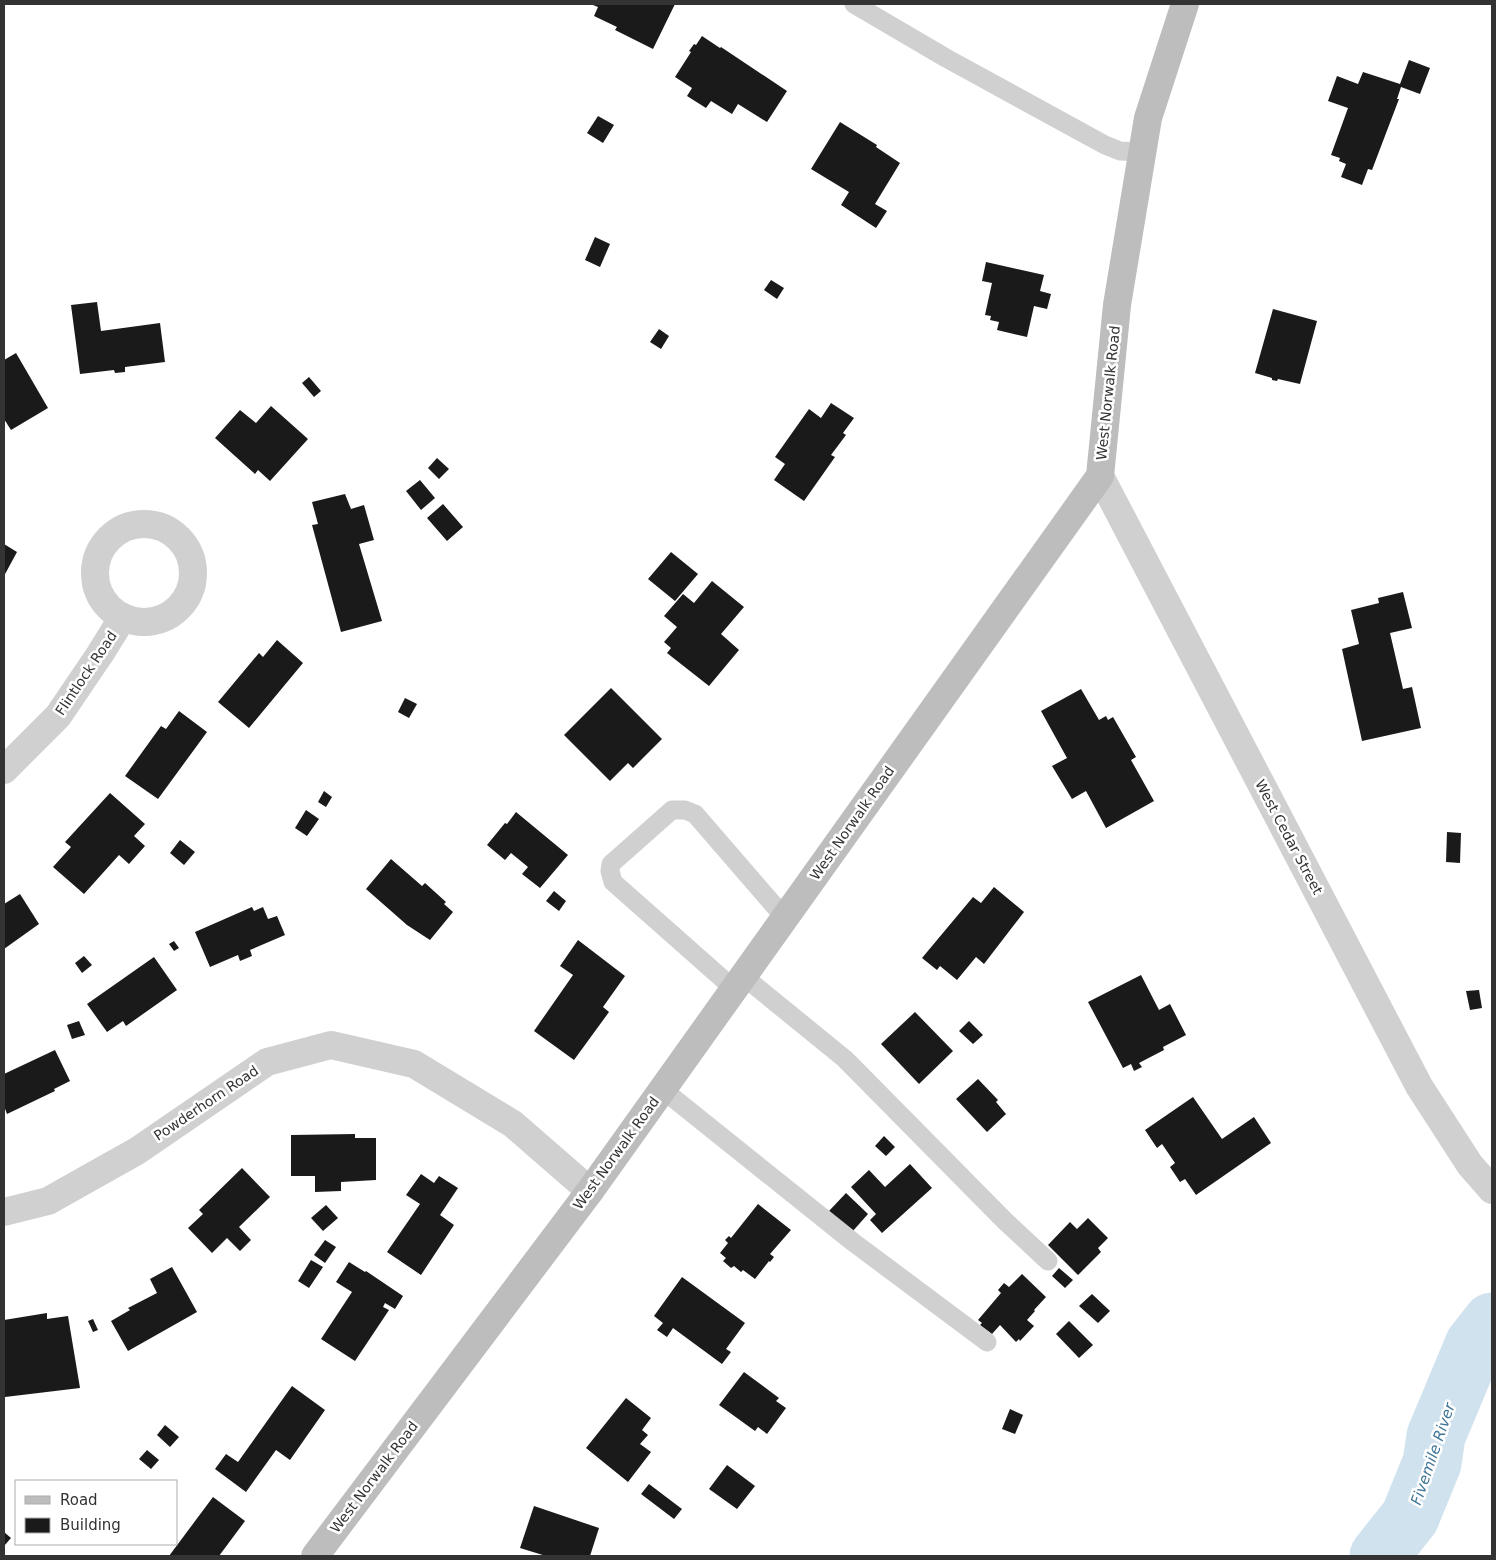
<svg xmlns="http://www.w3.org/2000/svg" width="1496" height="1560" viewBox="0 0 1496 1560" font-family="'DejaVu Sans',sans-serif">
  <style>
    .lines { fill: none; stroke-linecap: round; stroke-linejoin: round }
    .river { stroke: #cfe2ee; stroke-width: 59 }
    .building { fill: #1a1a1a }
    .service { stroke: #d0d0d0; stroke-width: 19 }
    .minor { stroke: #d0d0d0; stroke-width: 28 }
    .secondary { stroke: #bdbdbd; stroke-width: 28 }
    .labels { text-anchor: middle; stroke-width: 5; stroke-linejoin: round; paint-order: stroke }
    .street-label { font-size: 14px; fill: #333; stroke: #fff }
    .water-label { font-size: 15px; font-style: italic; fill: #3f7597; stroke: #fff }
  </style>
  <rect width="100%" height="100%" fill="#fff"/>
  <g class="lines">
    <polyline class="river" points="1379,1556 1410,1517 1432,1463 1436,1436 1474,1345 1492,1322"/>
  </g>
  <g class="building">
    <polygon points="594,4 675,4 653,49 615,30 617,27 594,16 598,7 593,5"/>
    <polygon points="702,36 720,48 721,47 787,91 767,122 738,104 732,114 711,101 706,108 687,96 692,88 675,77 691,52 689,51 694,44 696,45"/>
    <polygon points="1409,60 1430,68 1420,94 1401,87 1397,99 1399,99 1372,170 1368,169 1362,185 1341,177 1346,164 1339,161 1340,158 1331,155 1348,108 1328,101 1337,76 1358,84 1363,72 1400,84"/>
    <polygon points="598,116 614,125 603,143 587,133"/>
    <polygon points="840,122 877,145 876,147 900,163 875,204 887,211 876,228 841,205 849,192 811,169"/>
    <polygon points="595,237 610,244 600,267 585,260"/>
    <polygon points="986,262 1044,275 1040,291 1051,294 1047,309 1034,306 1027,337 997,330 999,322 990,320 991,316 985,315 992,283 982,281"/>
    <polygon points="771,280 784,288 777,299 764,290"/>
    <polygon points="97,302 101,331 160,323 165,362 125,367 125,372 115,373 114,370 80,374 71,305"/>
    <polygon points="1273,309 1317,321 1300,384 1278,379 1277,381 1272,380 1272,378 1255,373"/>
    <polygon points="659,329 669,336 661,349 650,342"/>
    <polygon points="16,353 48,408 11,430 4,419 4,360"/>
    <polygon points="309,377 321,391 314,397 302,383"/>
    <polygon points="831,403 854,418 843,433 846,435 831,455 835,457 804,501 774,480 785,464 775,457 809,409 821,418"/>
    <polygon points="271,406 308,439 270,481 258,470 255,474 215,438 240,410 256,423"/>
    <polygon points="437,458 449,469 439,479 428,468"/>
    <polygon points="420,480 435,498 421,510 406,491"/>
    <polygon points="345,494 351,509 364,505 374,540 359,544 382,621 341,632 312,525 318,524 312,502"/>
    <polygon points="443,504 463,527 447,541 427,518"/>
    <polygon points="4,544 17,552 4,576"/>
    <polygon points="671,552 698,574 675,601 648,579"/>
    <polygon points="712,581 744,607 721,634 739,650 709,686 667,653 671,648 664,642 677,627 664,616 683,594 694,603"/>
    <polygon points="1403,592 1412,628 1390,633 1403,689 1412,687 1421,728 1362,741 1342,649 1359,644 1351,610 1379,603 1378,598"/>
    <polygon points="277,640 303,663 249,728 218,702 259,653 263,657"/>
    <polygon points="611,688 662,739 633,768 628,763 610,781 564,735"/>
    <polygon points="1081,689 1099,720 1106,716 1108,720 1113,717 1136,757 1131,760 1154,801 1106,828 1086,791 1072,799 1052,766 1067,758 1041,711"/>
    <polygon points="405,698 417,704 409,718 398,712"/>
    <polygon points="179,711 207,732 158,799 125,776 161,726 166,729"/>
    <polygon points="324,791 332,797 326,807 318,802"/>
    <polygon points="110,793 145,824 134,836 145,846 129,864 119,855 84,894 53,867 71,847 65,842"/>
    <polygon points="306,810 319,819 307,836 295,828"/>
    <polygon points="516,812 568,855 540,888 522,874 528,867 511,853 505,860 487,845 505,823 507,824"/>
    <polygon points="1447,832 1461,833 1460,863 1446,862"/>
    <polygon points="180,840 195,852 184,865 170,853"/>
    <polygon points="391,859 422,886 425,883 446,902 444,904 453,912 430,940 407,925 366,889"/>
    <polygon points="994,887 1024,912 984,964 976,957 957,980 940,966 937,970 922,958 973,897 981,903"/>
    <polygon points="554,891 566,901 559,911 546,901"/>
    <polygon points="20,894 39,924 4,949 4,904"/>
    <polygon points="252,907 254,911 263,907 268,919 277,916 285,935 250,950 252,956 240,961 238,955 210,967 195,932"/>
    <polygon points="578,940 625,976 603,1007 609,1012 574,1060 534,1031 573,975 560,966"/>
    <polygon points="174,941 179,948 174,951 169,944"/>
    <polygon points="84,956 92,965 82,973 75,963"/>
    <polygon points="154,957 177,990 126,1026 123,1021 107,1032 87,1004"/>
    <polygon points="1141,975 1159,1010 1170,1004 1186,1035 1163,1047 1164,1050 1139,1063 1142,1067 1134,1071 1131,1064 1123,1068 1088,1002"/>
    <polygon points="1479,990 1482,1008 1470,1010 1466,991"/>
    <polygon points="915,1012 953,1051 919,1084 881,1044"/>
    <polygon points="79,1021 85,1035 72,1039 67,1025"/>
    <polygon points="969,1021 983,1035 973,1044 959,1031"/>
    <polygon points="55,1050 70,1081 54,1089 55,1091 7,1114 4,1106 4,1074"/>
    <polygon points="978,1079 998,1100 996,1102 1006,1114 987,1132 956,1099"/>
    <polygon points="1193,1097 1222,1139 1254,1117 1271,1143 1196,1195 1185,1179 1180,1182 1170,1167 1175,1163 1162,1144 1157,1148 1145,1130"/>
    <polygon points="355,1134 355,1138 376,1138 376,1180 341,1182 341,1191 315,1192 315,1176 291,1176 291,1135"/>
    <polygon points="884,1136 895,1147 886,1156 875,1146"/>
    <polygon points="910,1164 932,1188 882,1233 870,1220 876,1214 851,1187 869,1170 885,1187"/>
    <polygon points="242,1168 270,1197 239,1227 251,1240 240,1251 227,1238 212,1253 188,1228 203,1214 199,1210"/>
    <polygon points="421,1174 434,1183 439,1176 458,1188 440,1215 454,1225 421,1275 387,1252 420,1204 406,1195"/>
    <polygon points="846,1193 868,1214 852,1232 829,1211"/>
    <polygon points="758,1204 791,1230 770,1254 774,1257 770,1262 769,1261 755,1279 743,1270 741,1272 734,1266 731,1268 723,1261 726,1258 720,1253 728,1243 725,1240 729,1236 731,1238"/>
    <polygon points="326,1205 338,1218 323,1231 311,1218"/>
    <polygon points="1088,1218 1108,1238 1098,1248 1101,1252 1078,1275 1048,1245 1070,1222 1077,1229"/>
    <polygon points="325,1240 336,1247 325,1263 314,1255"/>
    <polygon points="311,1260 323,1267 309,1288 298,1281"/>
    <polygon points="349,1262 365,1272 366,1271 403,1296 395,1309 385,1303 383,1307 389,1310 355,1361 321,1339 352,1292 336,1282"/>
    <polygon points="172,1267 197,1312 128,1351 111,1321 130,1310 128,1308 157,1293 150,1279"/>
    <polygon points="1059,1268 1073,1280 1065,1288 1052,1276"/>
    <polygon points="1022,1274 1046,1297 1034,1310 1035,1311 1027,1320 1034,1326 1020,1341 1019,1339 1016,1342 1000,1325 992,1334 980,1325 982,1323 978,1320 1001,1293 998,1290 1004,1283 1009,1287"/>
    <polygon points="682,1277 745,1323 726,1349 731,1352 722,1364 673,1328 667,1337 657,1330 663,1323 654,1316"/>
    <polygon points="1092,1294 1110,1311 1098,1323 1079,1306"/>
    <polygon points="47,1313 47,1319 68,1316 80,1388 5,1397 4,1320"/>
    <polygon points="93,1319 98,1330 93,1332 88,1321"/>
    <polygon points="1069,1321 1093,1345 1079,1358 1056,1334"/>
    <polygon points="744,1372 779,1398 776,1401 786,1408 767,1434 758,1427 755,1431 719,1405"/>
    <polygon points="292,1386 325,1410 290,1460 276,1450 246,1492 215,1469 226,1454 238,1462"/>
    <polygon points="626,1398 651,1418 642,1430 648,1435 640,1444 651,1452 628,1482 586,1448"/>
    <polygon points="1010,1409 1023,1415 1015,1434 1002,1429"/>
    <polygon points="165,1425 179,1437 170,1447 157,1435"/>
    <polygon points="147,1450 159,1460 151,1469 139,1459"/>
    <polygon points="727,1465 755,1486 737,1509 709,1489"/>
    <polygon points="649,1484 682,1509 674,1519 641,1494"/>
    <polygon points="213,1497 245,1521 219,1556 169,1556"/>
    <polygon points="534,1506 599,1528 590,1556 546,1556 520,1548"/>
    <polygon points="4,1532 11,1538 4,1546"/>
  </g>
  <g class="lines">
    <g class="service">
      <polyline points="854,4 946,58 1105,145 1120,151 1142,152"/>
      <polyline points="743,976 845,1059 1005,1221 1048,1261"/>
      <polyline points="734,989 613,882 610,871 611,864 672,810 685,810 695,814 785,918"/>
      <polyline points="662,1089 853,1242 987,1342"/>
    </g>
    <g class="minor">
      <polyline points="1100,476 1419,1086 1470,1165 1492,1190"/>
      <circle cx="144" cy="573" r="49"/>
      <polyline points="4,770 58,716 100,654 123,617"/>
      <polyline points="4,1212 48,1201 137,1151 267,1062 331,1045 414,1064 513,1124 590,1191"/>
    </g>
    <polyline class="secondary" points="315,1556 590,1191 1100,476 1117,305 1148,118 1185,4"/>
  </g>
  <g class="labels">
    <g class="street-label">
      <text transform="translate(1108 393) rotate(-84)" y="5">West Norwalk Road</text>
      <text transform="translate(86 673) rotate(-56)" y="5">Flintlock Road</text>
      <text transform="translate(852 823) rotate(-55)" y="5">West Norwalk Road</text>
      <text transform="translate(1289 837) rotate(62)" y="5">West Cedar Street</text>
      <text transform="translate(206 1103) rotate(-34)" y="5">Powderhorn Road</text>
      <text transform="translate(616 1153) rotate(-54)" y="5">West Norwalk Road</text>
      <text transform="translate(374 1477) rotate(-53)" y="5">West Norwalk Road</text>
    </g>
    <g class="water-label">
      <text transform="translate(1433 1454) rotate(-71)" y="5">Fivemile River</text>
    </g>
  </g>
  <rect width="1496" height="1560" fill="none" stroke="#333333" stroke-width="10"/>
  <rect x="15" y="1480" width="162" height="65" fill="#ffffff" stroke="#adadad"/>
  <rect x="25" y="1496" width="25" height="8" fill="#bdbdbd" stroke="#adadad"/>
  <text x="60" y="1505" font-size="15" fill="#333333">Road</text>
  <rect x="25" y="1518" width="25" height="15" fill="#1a1a1a" stroke="#adadad"/>
  <text x="60" y="1530" font-size="15" fill="#333333">Building</text>
</svg>
